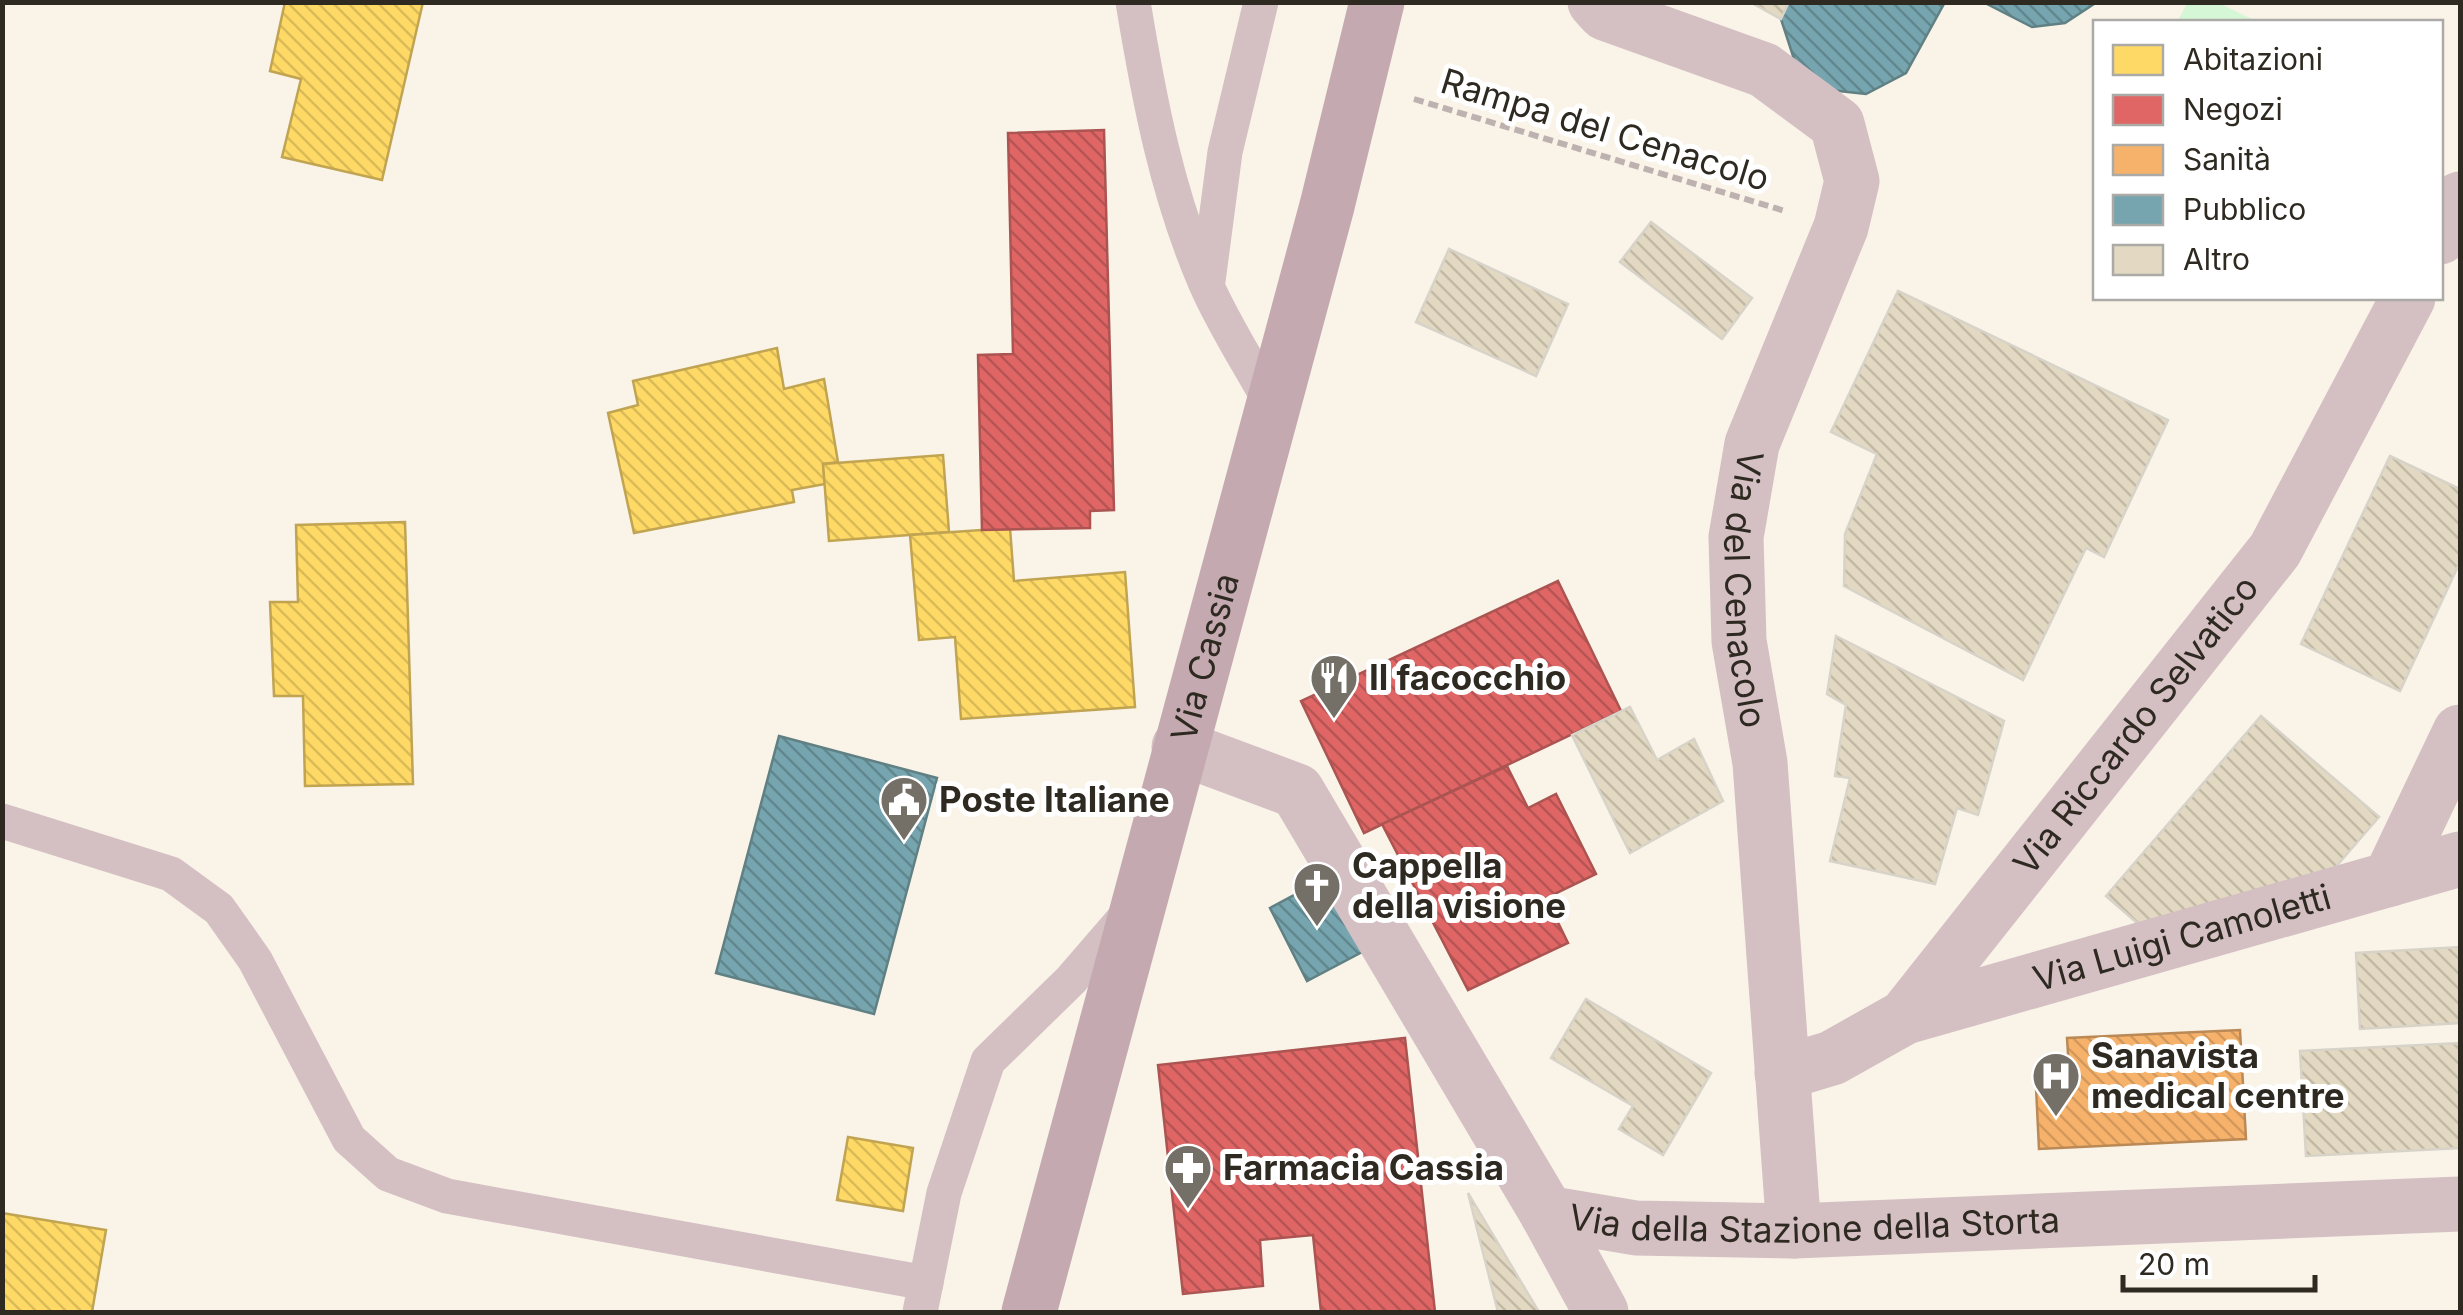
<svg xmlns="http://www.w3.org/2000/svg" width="2463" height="1315" viewBox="0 0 2463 1315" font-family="Inter,sans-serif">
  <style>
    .pitch { fill: #d6f7d6 }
    .homes { fill: url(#homes-back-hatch); stroke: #c0a451; stroke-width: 2.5 }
    .shops { fill: url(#shops-back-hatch); stroke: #ab5451; stroke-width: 2.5 }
    .health { fill: url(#health-back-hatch); stroke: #ba8955; stroke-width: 2.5 }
    .public { fill: url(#public-back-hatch); stroke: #608084; stroke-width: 2.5 }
    .building { fill: url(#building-back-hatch); stroke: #d8d3c9; stroke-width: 2.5 }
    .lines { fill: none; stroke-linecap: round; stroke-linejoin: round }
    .path { stroke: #beb2b1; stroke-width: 6; stroke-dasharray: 10 5; stroke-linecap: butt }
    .service { stroke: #d4bfc3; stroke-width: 35 }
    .minor { stroke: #d4bfc3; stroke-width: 55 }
    .primary { stroke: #c4aab0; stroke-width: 55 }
    .labels { text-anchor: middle; stroke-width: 10; stroke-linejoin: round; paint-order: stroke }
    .street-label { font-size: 35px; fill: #2e2a21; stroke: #fff }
    .poi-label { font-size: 35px; font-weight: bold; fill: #2e2a21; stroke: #fff; text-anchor: start }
  </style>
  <defs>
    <pattern id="homes-back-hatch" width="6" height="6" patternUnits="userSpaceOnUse" patternTransform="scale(2.5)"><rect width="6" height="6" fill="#ffd966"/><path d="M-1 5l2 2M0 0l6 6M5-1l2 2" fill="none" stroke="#dbba58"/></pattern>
    <pattern id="shops-back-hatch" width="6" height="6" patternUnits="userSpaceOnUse" patternTransform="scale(2.5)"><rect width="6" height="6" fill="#e06666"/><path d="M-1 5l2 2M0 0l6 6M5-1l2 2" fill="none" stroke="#b65454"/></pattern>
    <pattern id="health-back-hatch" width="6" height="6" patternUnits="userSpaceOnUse" patternTransform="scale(2.5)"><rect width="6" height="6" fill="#f6b26b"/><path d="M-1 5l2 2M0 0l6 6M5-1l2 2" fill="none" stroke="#d3995c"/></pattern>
    <pattern id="public-back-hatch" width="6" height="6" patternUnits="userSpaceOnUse" patternTransform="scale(2.5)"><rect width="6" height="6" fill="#76a5af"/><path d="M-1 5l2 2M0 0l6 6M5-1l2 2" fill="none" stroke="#61878e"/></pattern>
    <pattern id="building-back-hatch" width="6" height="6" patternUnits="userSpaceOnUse" patternTransform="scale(2.5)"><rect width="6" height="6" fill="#e3d9c2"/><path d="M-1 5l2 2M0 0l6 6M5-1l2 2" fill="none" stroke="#c3baa6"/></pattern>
  </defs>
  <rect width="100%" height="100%" fill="#f9f3e8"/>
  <polygon class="pitch" points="2188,2 2219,3 2258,22 2177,22"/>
  <g class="homes">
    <polygon points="285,2 423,2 382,180 282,157 301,79 270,71"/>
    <polygon points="777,348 784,389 824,379 838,462 823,464 825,484 792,490 794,502 634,533 608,413 638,405 633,381"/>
    <polygon points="943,455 949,532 829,541 823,464"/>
    <polygon points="405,522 413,784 305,786 303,696 274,696 270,602 298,602 296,525"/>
    <polygon points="1010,528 1014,581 1125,572 1135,707 961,719 955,637 919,640 910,535"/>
    <polygon points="848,1137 913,1148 903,1211 837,1200"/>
    <polygon points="2,1213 106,1230 92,1312 2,1312"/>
  </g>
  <g class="shops">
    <polygon points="1104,130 1114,510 1090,511 1090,528 982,530 978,355 1013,354 1008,133"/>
    <polygon points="1558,581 1621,711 1364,833 1301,701"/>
    <polygon points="1507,766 1528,808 1556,794 1596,874 1546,898 1568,943 1468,990 1382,824"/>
    <polygon points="1405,1038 1435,1312 1321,1312 1313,1235 1260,1240 1263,1286 1183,1294 1158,1065"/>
  </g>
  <polygon class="health" points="2240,1030 2246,1139 2039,1149 2036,1087 2070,1085 2067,1038"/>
  <g class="public">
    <polygon points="1789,2 1945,2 1906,73 1866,94 1820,89 1794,59 1781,19"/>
    <polygon points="1983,2 2097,2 2065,23 2032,27"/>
    <polygon points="779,736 937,778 874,1014 716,973"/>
    <polygon points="1326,878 1364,951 1307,981 1270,908"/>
  </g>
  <g class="building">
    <polygon points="1750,2 1789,2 1781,19"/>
    <polygon points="1651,222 1752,298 1722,339 1620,262"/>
    <polygon points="1449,249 1568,304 1536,376 1416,322"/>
    <polygon points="1898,291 2168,420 2104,557 2086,548 2023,680 1844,586 1845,534 1877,454 1831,432"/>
    <polygon points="2390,456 2460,489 2460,562 2400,691 2301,644"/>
    <polygon points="1836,636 2004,721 1978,815 1957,808 1935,884 1830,861 1850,778 1835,776 1846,705 1827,694"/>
    <polygon points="1630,707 1657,760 1694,739 1723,801 1630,853 1572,735"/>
    <polygon points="2261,716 2379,817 2334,869 2143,928 2106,896"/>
    <polygon points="2460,947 2460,1023 2360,1029 2356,953"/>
    <polygon points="1586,999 1711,1073 1663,1155 1619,1129 1633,1106 1551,1058"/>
    <polygon points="2460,1043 2460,1148 2306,1156 2300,1051"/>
    <polygon points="1468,1193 1539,1312 1498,1312"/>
  </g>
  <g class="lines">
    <polyline class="path" points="1414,99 1785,211"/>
    <g class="service">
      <path d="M1133 2C1149 99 1167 194 1206 284 1224 325 1250 365 1272 405"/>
      <polyline points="1208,281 1225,152 1261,2"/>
      <polyline points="2,821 171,874 219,909 255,960 349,1139 388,1174 447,1196 926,1283"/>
      <polyline points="920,1312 944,1193 988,1061 1071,980 1128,914"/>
    </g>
    <g class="minor">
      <path id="s1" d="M1595 2 1605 13 1764 70 1837 124 1852 181 1841 227 1752 444 1736 537 1739 641 1760 763 1794 1231"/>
      <polyline points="2440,237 2460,199"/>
      <path id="s2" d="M1179 747 1297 791 1547 1213 1636 1228 1794 1231 2460 1204"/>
      <polyline points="2390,879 2460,732"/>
      <path id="s3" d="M1905 1017 2460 859"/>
      <path id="s4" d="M1782 1073 1832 1058 1905 1017 2275 550 2408 298"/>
      <polyline points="1547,1213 1601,1312"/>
    </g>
    <path class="primary" id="s5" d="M1029 1312 1327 206 1377 2"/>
  </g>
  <defs>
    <g id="restaurant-pin" transform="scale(2.5)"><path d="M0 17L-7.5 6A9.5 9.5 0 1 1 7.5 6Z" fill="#757067" stroke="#fff"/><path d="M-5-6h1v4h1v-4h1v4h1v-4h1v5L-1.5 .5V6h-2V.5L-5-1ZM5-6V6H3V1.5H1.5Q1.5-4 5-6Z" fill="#fff"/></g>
    <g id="civic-pin" transform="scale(2.5)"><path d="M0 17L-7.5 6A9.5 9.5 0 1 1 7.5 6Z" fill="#757067" stroke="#fff"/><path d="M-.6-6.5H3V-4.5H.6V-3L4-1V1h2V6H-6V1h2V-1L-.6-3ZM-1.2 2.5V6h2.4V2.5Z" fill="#fff"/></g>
    <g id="church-pin" transform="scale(2.5)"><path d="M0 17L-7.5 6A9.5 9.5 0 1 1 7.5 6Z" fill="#757067" stroke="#fff"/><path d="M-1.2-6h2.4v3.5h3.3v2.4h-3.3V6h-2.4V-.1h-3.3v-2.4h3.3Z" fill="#fff"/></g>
    <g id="hospital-pin" transform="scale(2.5)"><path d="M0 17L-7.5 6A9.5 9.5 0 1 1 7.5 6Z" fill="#757067" stroke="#fff"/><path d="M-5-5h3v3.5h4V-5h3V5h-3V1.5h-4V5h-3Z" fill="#fff"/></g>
    <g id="pharmacy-pin" transform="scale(2.5)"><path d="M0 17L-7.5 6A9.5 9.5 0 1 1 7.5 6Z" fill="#757067" stroke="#fff"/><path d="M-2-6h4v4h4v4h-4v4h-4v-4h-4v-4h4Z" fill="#fff"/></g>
  </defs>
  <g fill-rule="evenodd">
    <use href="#restaurant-pin" x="1334" y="678"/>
    <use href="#civic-pin" x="904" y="800"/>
    <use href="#church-pin" x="1317" y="886"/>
    <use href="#hospital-pin" x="2056" y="1076"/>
    <use href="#pharmacy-pin" x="1188" y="1168"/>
  </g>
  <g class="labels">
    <g class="street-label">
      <text transform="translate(1605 130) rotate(17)" y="12">Rampa del Cenacolo</text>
      <text dy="12" stroke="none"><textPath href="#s1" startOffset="762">Via del Cenacolo</textPath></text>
      <text dy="12" stroke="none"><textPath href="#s5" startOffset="678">Via Cassia</textPath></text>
      <text dy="12" stroke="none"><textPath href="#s4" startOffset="508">Via Riccardo Selvatico</textPath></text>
      <text dy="12" stroke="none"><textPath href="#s3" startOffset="288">Via Luigi Camoletti</textPath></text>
      <text dy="12" stroke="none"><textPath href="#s2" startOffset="885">Via della Stazione della Storta</textPath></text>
    </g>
    <g class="poi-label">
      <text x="1369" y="690">Il facocchio</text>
      <text x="939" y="812">Poste Italiane</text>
      <text x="1352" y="878">Cappella<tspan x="1352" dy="40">della visione</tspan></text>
      <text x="2091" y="1068">Sanavista<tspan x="2091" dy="40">medical centre</tspan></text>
      <text x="1223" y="1180">Farmacia Cassia</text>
    </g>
  </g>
  <rect width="2463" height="1315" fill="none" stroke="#2e2a21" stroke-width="10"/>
  <rect x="2093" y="20" width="350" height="280" fill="#ffffff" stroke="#abaaa6" stroke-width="2.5"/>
  <rect x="2113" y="45" width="50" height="30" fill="#ffd966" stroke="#abaaa6" stroke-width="2.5"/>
  <text x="2183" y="70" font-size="30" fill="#2e2a21">Abitazioni</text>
  <rect x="2113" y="95" width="50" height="30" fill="#e06666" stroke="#abaaa6" stroke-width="2.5"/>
  <text x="2183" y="120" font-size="30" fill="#2e2a21">Negozi</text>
  <rect x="2113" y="145" width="50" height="30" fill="#f6b26b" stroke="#abaaa6" stroke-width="2.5"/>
  <text x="2183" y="170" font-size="30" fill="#2e2a21">Sanità</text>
  <rect x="2113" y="195" width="50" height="30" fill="#76a5af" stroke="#abaaa6" stroke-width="2.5"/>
  <text x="2183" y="220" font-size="30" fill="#2e2a21">Pubblico</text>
  <rect x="2113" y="245" width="50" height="30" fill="#e3d9c2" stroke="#abaaa6" stroke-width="2.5"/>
  <text x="2183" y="270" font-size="30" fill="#2e2a21">Altro</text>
  <path d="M2123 1275v15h192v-15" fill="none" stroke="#2e2a21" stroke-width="5"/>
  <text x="2138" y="1275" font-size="30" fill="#2e2a21" stroke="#ffffff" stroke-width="8" paint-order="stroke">20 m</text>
</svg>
